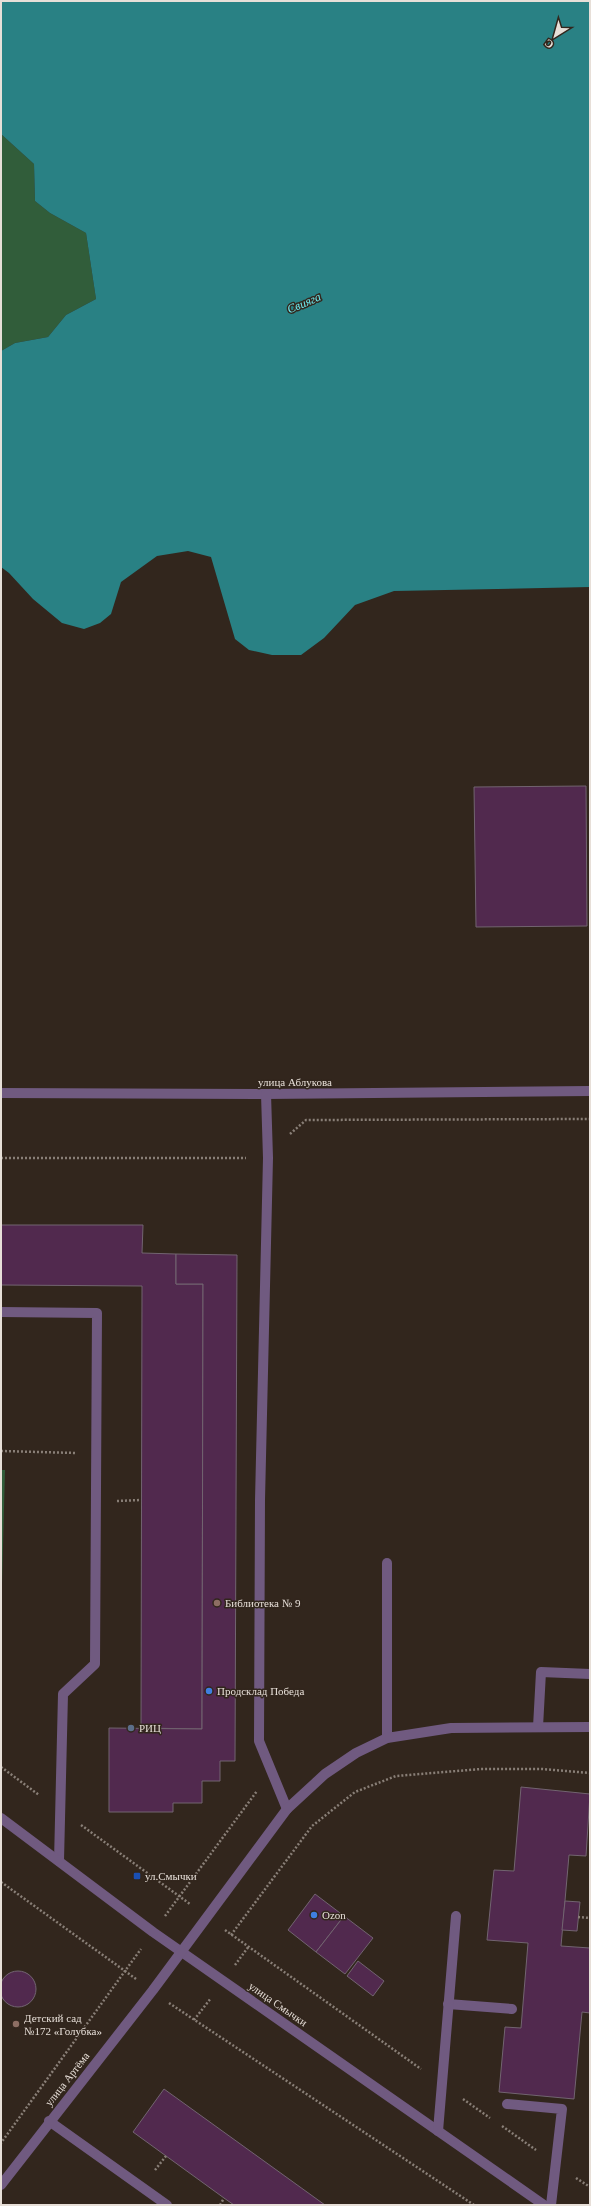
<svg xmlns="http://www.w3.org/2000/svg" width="591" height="2206" viewBox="0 0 591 2206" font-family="Georgia,serif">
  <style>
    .green { fill: #315d3a }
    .water { fill: #298184 }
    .building { fill: #51294e; stroke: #726470 }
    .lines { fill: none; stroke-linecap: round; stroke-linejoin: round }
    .path { stroke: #897f77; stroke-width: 2.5; stroke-dasharray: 2 2; stroke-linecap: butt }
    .minor { stroke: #705a80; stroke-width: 10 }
    .education-dot { fill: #8d6e63; stroke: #32261d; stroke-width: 1.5 }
    .shop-dot { fill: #3f7fe0; stroke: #32261d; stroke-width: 1.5 }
    .service-dot { fill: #5c6f8a; stroke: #32261d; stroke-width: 1.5 }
    .transit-dot { fill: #1a4fb4; stroke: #32261d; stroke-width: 1.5 }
    .labels { text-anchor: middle; stroke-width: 3; stroke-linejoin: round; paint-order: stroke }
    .street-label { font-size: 11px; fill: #e7dfd8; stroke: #32261d }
    .poi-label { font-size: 11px; fill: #e7dfd8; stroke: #32261d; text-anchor: start }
    .water-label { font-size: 12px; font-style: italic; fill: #6de9ee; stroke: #32261d }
  </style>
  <rect width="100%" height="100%" fill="#32261d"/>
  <g class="green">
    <polygon points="1,134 34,164 35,201 50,213 86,233 96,299 66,315 48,337 15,343 1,351"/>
    <polygon points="1,1470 5,1470 2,1584 1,1584"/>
  </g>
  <polygon class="water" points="1,1 590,1 590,587 394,591 355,605 324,638 301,655 272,655 249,650 235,639 211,557 188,551 157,556 121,582 111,614 100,623 84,629 62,623 33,599 9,573 1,567 1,351 15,343 48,337 66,315 96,299 86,233 50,213 35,201 34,164 1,134"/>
  <g class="building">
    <polygon points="586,786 587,926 476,927 474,787"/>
    <polygon points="1,1225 143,1225 142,1253 176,1254 176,1284 203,1284 202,1729 141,1728 142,1286 1,1285"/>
    <polygon points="176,1254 237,1255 235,1761 220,1761 220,1781 202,1781 202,1803 173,1803 173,1812 109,1812 109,1728 202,1729 203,1284 176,1284"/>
    <polygon points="521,1787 590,1794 586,1856 569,1855 561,1946 590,1948 590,2013 582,2012 574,2099 499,2092 505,2027 521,2028 528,1943 487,1940 494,1870 514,1871"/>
    <polygon points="315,1894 344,1916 316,1952 288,1930"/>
    <polygon points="565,1901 580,1902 577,1931 562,1930"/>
    <polygon points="344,1916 373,1938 345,1974 316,1952"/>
    <polygon points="358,1961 384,1981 373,1996 347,1976"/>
    <circle cx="18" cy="1989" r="18"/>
    <polygon points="164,2089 325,2205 234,2205 224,2198 133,2132"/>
  </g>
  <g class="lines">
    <g class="path">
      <polyline points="290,1134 306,1120 590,1119"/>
      <polyline points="1,1158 246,1158"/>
      <polyline points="1,1451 76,1453"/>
      <polyline points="117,1501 141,1500"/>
      <polyline points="1,1767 39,1795"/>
      <polyline points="81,1825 190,1904"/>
      <polyline points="1,1882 125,1971 1,2143"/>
      <polyline points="165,1916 257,1791"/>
      <polyline points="578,1917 590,1918"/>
      <polyline points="225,1930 421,2069"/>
      <polyline points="231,1935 312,1826 355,1792 396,1776 481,1769 542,1769 590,1773"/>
      <polyline points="235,1965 249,1946"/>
      <polyline points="136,1979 125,1971 141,1949"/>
      <polyline points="169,2003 474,2205"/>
      <polyline points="194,2020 211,1998"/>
      <polyline points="463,2099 490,2118"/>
      <polyline points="502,2126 536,2150"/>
      <polyline points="155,2170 166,2156"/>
      <polyline points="576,2178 590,2187"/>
      <polyline points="220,2205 224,2198"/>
    </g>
    <g class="minor">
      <polyline points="1,1093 266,1094 590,1091"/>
      <polyline points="266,1094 268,1158 260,1500 259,1741 287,1809"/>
      <polyline points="1,1312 97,1313 95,1664 63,1694 59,1861"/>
      <polyline points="387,1563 387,1738"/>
      <polyline points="538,1727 541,1672 590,1674"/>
      <polyline points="1,1818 153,1932 544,2205"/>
      <polyline points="448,2004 512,2009"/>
      <polyline points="507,2104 562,2109 551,2205"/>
      <polyline points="49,2121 167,2205"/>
      <polyline points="438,2131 456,1916"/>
      <polyline points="1,2185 153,1990 287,1809 325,1774 356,1753 387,1738 451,1728 590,1727"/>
    </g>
  </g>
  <g class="education-dot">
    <circle cx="217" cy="1603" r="4"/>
    <circle cx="16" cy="2024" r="4"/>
  </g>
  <g class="shop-dot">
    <circle cx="209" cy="1691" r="4"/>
    <circle cx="314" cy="1915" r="4"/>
  </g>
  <circle class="service-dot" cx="131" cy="1728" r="4"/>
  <rect class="transit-dot" x="133" y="1872" width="8" height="8" rx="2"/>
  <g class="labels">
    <g class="street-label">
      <text x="295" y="1086">улица Аблукова</text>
      <text transform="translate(278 2004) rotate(35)" y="4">улица Смычки</text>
      <text transform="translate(67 2079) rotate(-52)" y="4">улица Артёма</text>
    </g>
    <g class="poi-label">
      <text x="225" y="1607">Библиотека № 9</text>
      <text x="217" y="1695">Продсклад Победа</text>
      <text x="139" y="1732">РИЦ</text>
      <text x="145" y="1880">ул.Смычки</text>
      <text x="322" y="1919">Ozon</text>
      <text x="24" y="2022">Детский сад<tspan x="24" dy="13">№172 «Голубка»</tspan></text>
    </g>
    <g class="water-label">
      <text transform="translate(304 303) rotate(-23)" y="4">Свияга</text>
    </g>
  </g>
  <rect width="591" height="2206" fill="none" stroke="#e7dfd8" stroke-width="4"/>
  <g transform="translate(555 36) rotate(217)" stroke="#32261d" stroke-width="3" paint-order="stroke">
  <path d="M0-3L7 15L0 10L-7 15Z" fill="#e7dfd8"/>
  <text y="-6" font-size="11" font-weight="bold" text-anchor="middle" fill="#e7dfd8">С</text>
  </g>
</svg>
